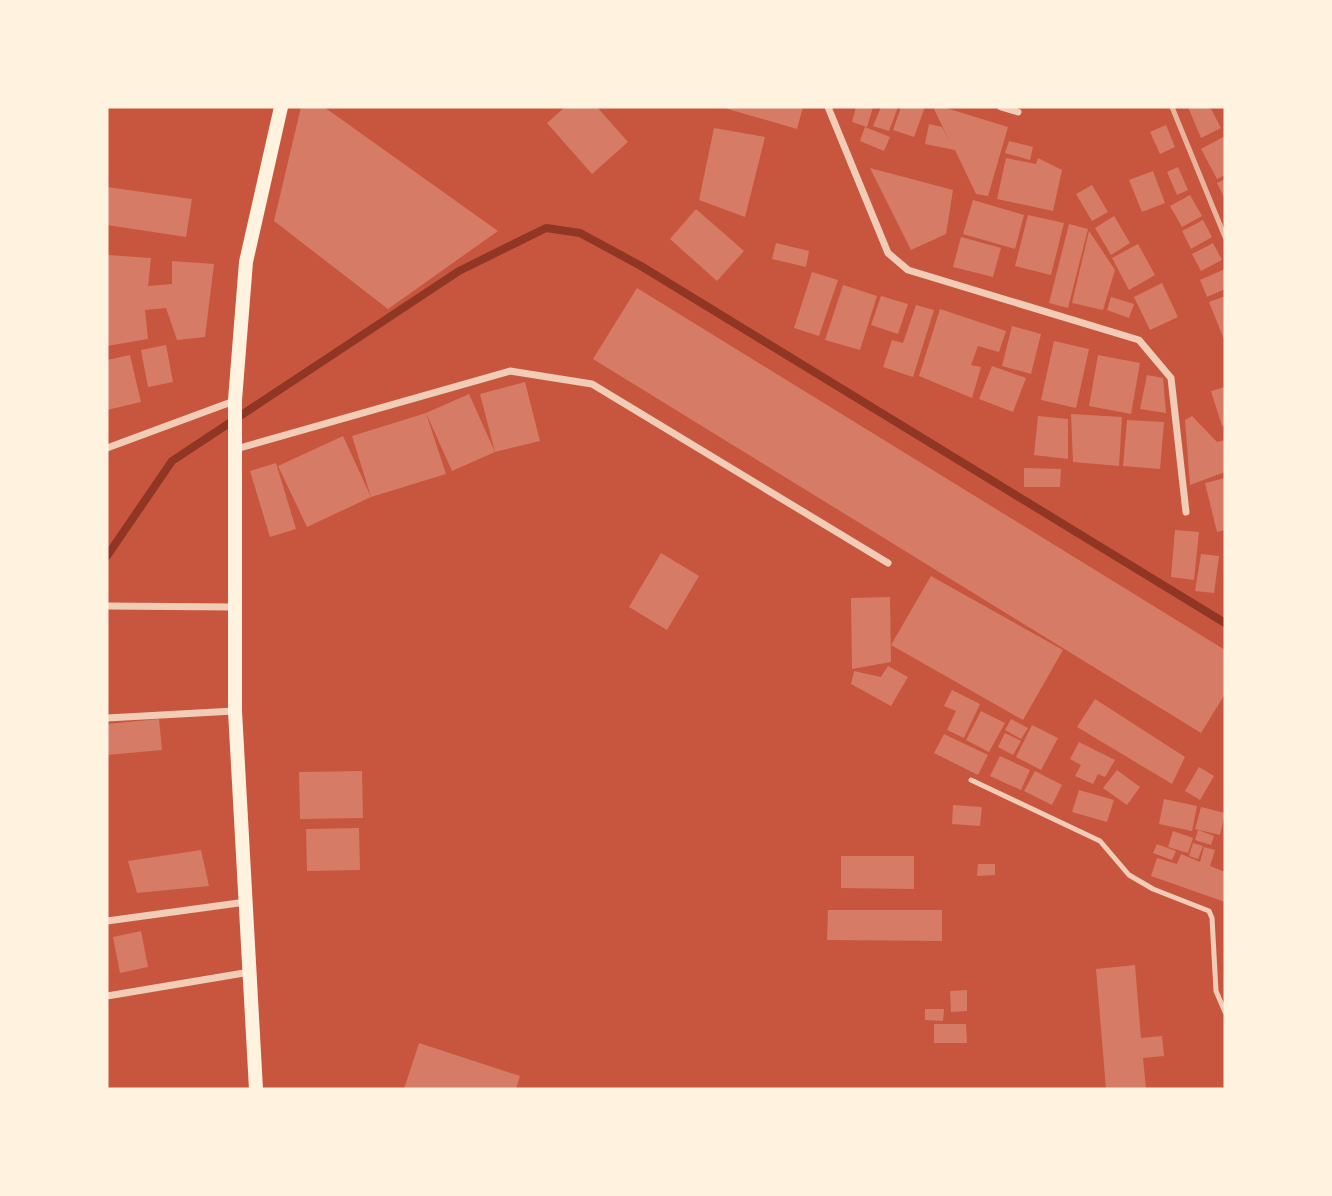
<svg xmlns="http://www.w3.org/2000/svg" width="1332" height="1196" viewBox="0 0 1332 1196" font-family="Literata,serif">
  <style>
    .lines { fill: none; stroke-linecap: round; stroke-linejoin: round }
    .stream { stroke: #8f3625; stroke-width: 8 }
    .building { fill: #d67c66 }
    .service { stroke: #f1ccb7; stroke-width: 5 }
    .minor { stroke: #f1ccb7; stroke-width: 7 }
    .secondary { stroke: #fff3e0; stroke-width: 14 }
    .rail { stroke: #e9b49f; stroke-width: 5 }
  </style>
  <rect width="100%" height="100%" fill="#c8553d"/>
  <g class="lines">
    <polyline class="stream" points="107,556 172,461 459,271 546,228 580,233 641,266 1225,623"/>
  </g>
  <g class="building">
    <polygon points="301,107 324,107 498,231 388,309 274,221"/>
    <polygon points="565,107 597,107 628,142 592,174 547,123"/>
    <polygon points="721,107 803,107 797,129"/>
    <polygon points="856,107 873,107 867,127 852,122"/>
    <polygon points="881,107 898,107 889,131 873,126"/>
    <polygon points="901,107 925,107 914,137 893,130"/>
    <polygon points="933,107 943,107 1008,127 988,196 976,194 955,150 925,144 929,124 942,127 950,142"/>
    <polygon points="1188,107 1210,107 1221,128 1201,138"/>
    <polygon points="1166,125 1175,147 1160,154 1150,132"/>
    <polygon points="865,127 890,137 884,151 860,141"/>
    <polygon points="714,128 765,137 745,217 699,200"/>
    <polygon points="1225,136 1225,175 1217,179 1201,149"/>
    <polygon points="1009,141 1033,147 1030,160 1005,153"/>
    <polygon points="1006,158 1036,164 1038,158 1062,170 1053,211 997,199"/>
    <polygon points="1178,167 1188,190 1177,195 1167,172"/>
    <polygon points="870,168 953,190 946,234 911,250"/>
    <polygon points="1153,171 1165,203 1142,212 1129,180"/>
    <polygon points="1225,179 1225,199 1217,183"/>
    <polygon points="1092,185 1108,212 1092,221 1076,194"/>
    <polygon points="107,187 192,199 186,237 107,225"/>
    <polygon points="1190,195 1202,216 1182,227 1170,206"/>
    <polygon points="973,200 1024,215 1015,249 963,234"/>
    <polygon points="696,209 744,251 717,281 670,239"/>
    <polygon points="1028,215 1064,223 1051,275 1015,266"/>
    <polygon points="1114,216 1130,243 1111,255 1095,228"/>
    <polygon points="1203,220 1212,237 1191,249 1182,231"/>
    <polygon points="1069,224 1088,229 1068,308 1049,303"/>
    <polygon points="1089,231 1115,270 1103,310 1072,303"/>
    <polygon points="961,237 1001,248 993,277 953,267"/>
    <polygon points="776,243 809,251 806,267 772,259"/>
    <polygon points="1213,243 1222,260 1201,271 1192,254"/>
    <polygon points="1138,244 1155,275 1129,290 1112,258"/>
    <polygon points="108,255 151,258 148,286 172,284 172,261 214,264 205,337 177,340 166,308 145,310 148,339 107,346"/>
    <polygon points="1225,269 1225,289 1207,297 1200,280"/>
    <polygon points="812,272 838,280 819,336 794,328"/>
    <polygon points="1162,283 1178,317 1150,330 1134,297"/>
    <polygon points="843,285 877,296 860,350 825,340"/>
    <polygon points="637,288 1225,650 1225,694 1201,733 593,359"/>
    <polygon points="881,296 908,304 898,334 871,325"/>
    <polygon points="1225,296 1225,342 1209,302"/>
    <polygon points="1111,297 1134,304 1129,318 1107,310"/>
    <polygon points="916,305 934,310 913,377 883,367 892,340 903,343"/>
    <polygon points="940,309 1006,331 999,352 978,346 971,365 981,367 972,398 919,376"/>
    <polygon points="1012,326 1041,334 1031,374 1002,366"/>
    <polygon points="1054,341 1089,349 1076,408 1041,400"/>
    <polygon points="166,345 173,382 148,387 141,350"/>
    <polygon points="130,355 141,402 107,410 107,360"/>
    <polygon points="1098,355 1140,363 1131,414 1089,406"/>
    <polygon points="992,366 1026,378 1013,412 979,399"/>
    <polygon points="1147,375 1163,378 1166,413 1140,409"/>
    <polygon points="525,382 540,441 495,452 480,394"/>
    <polygon points="1225,387 1225,425 1222,426 1211,391"/>
    <polygon points="469,394 495,452 452,471 426,413 446,474 371,497 307,527 278,466 343,436 371,497 352,436 426,413"/>
    <polygon points="1071,414 1122,417 1119,466 1073,462"/>
    <polygon points="1038,416 1068,419 1068,459 1034,455"/>
    <polygon points="1192,416 1217,442 1225,440 1225,472 1190,485 1185,420"/>
    <polygon points="1127,420 1164,422 1160,469 1123,466"/>
    <polygon points="276,463 296,529 270,537 250,471"/>
    <polygon points="1024,468 1061,469 1060,487 1024,487"/>
    <polygon points="1225,478 1225,530 1217,532 1205,483"/>
    <polygon points="1175,530 1199,532 1194,580 1171,577"/>
    <polygon points="661,553 699,576 667,630 629,607"/>
    <polygon points="1201,554 1219,556 1214,593 1195,591"/>
    <polygon points="931,576 1063,650 1023,720 891,645"/>
    <polygon points="890,597 891,662 852,669 851,598"/>
    <polygon points="888,666 908,677 891,706 851,684 854,671 881,677"/>
    <polygon points="952,690 980,704 964,738 947,730 956,711 944,706"/>
    <polygon points="1095,699 1185,757 1172,784 1077,727"/>
    <polygon points="981,711 1005,723 989,752 966,740"/>
    <polygon points="159,719 162,750 107,755 107,724"/>
    <polygon points="1011,719 1028,728 1021,739 1005,730"/>
    <polygon points="1032,725 1058,738 1041,770 1016,757"/>
    <polygon points="1005,733 1021,741 1013,755 998,747"/>
    <polygon points="944,734 988,755 978,775 934,753"/>
    <polygon points="1079,742 1115,760 1105,777 1098,774 1093,784 1075,776 1081,765 1070,759"/>
    <polygon points="1000,756 1030,770 1021,790 990,776"/>
    <polygon points="1199,767 1214,776 1200,800 1185,791"/>
    <polygon points="1117,770 1140,787 1127,805 1103,788"/>
    <polygon points="362,771 363,818 300,819 299,772"/>
    <polygon points="1035,771 1062,785 1052,805 1024,791"/>
    <polygon points="1079,790 1114,800 1107,822 1072,812"/>
    <polygon points="1164,799 1197,806 1192,831 1159,824"/>
    <polygon points="953,805 982,807 980,826 952,824"/>
    <polygon points="1201,807 1225,813 1220,835 1195,829"/>
    <polygon points="359,828 360,870 307,871 306,829"/>
    <polygon points="1198,830 1214,836 1211,845 1195,840"/>
    <polygon points="1173,831 1193,838 1188,853 1168,847"/>
    <polygon points="1193,843 1203,846 1198,859 1189,856"/>
    <polygon points="1157,844 1176,851 1172,860 1153,853"/>
    <polygon points="1204,847 1215,850 1210,866 1225,872 1225,902 1151,876 1157,858 1177,864 1181,854 1200,862"/>
    <polygon points="201,850 209,886 137,893 128,861"/>
    <polygon points="841,856 914,856 914,889 841,888"/>
    <polygon points="978,864 995,864 995,875 977,876"/>
    <polygon points="828,910 942,910 942,941 827,940"/>
    <polygon points="141,931 148,967 120,973 113,937"/>
    <polygon points="1135,965 1141,1038 1162,1036 1164,1056 1143,1058 1146,1089 1106,1089 1096,969"/>
    <polygon points="967,990 967,1011 951,1012 950,991"/>
    <polygon points="925,1009 944,1009 943,1021 925,1020"/>
    <polygon points="934,1024 966,1024 967,1043 934,1043"/>
    <polygon points="419,1043 520,1076 516,1089 404,1089"/>
  </g>
  <g class="lines">
    <polyline class="service" points="971,780 1100,841 1129,875 1153,889 1209,911 1212,918 1216,991 1225,1012"/>
    <g class="minor">
      <polyline points="828,107 888,253 908,270 1139,340 1171,378 1186,512"/>
      <polyline points="1001,107 1018,112"/>
      <polyline points="107,448 234,401"/>
      <polyline points="236,449 510,371 592,384 888,563"/>
      <polyline points="107,606 234,607"/>
      <polyline points="107,718 234,711"/>
      <polyline points="107,921 246,902"/>
      <polyline points="107,996 250,972"/>
    </g>
    <polyline class="secondary" points="256,1089 235,711 235,400 246,262 281,107"/>
    <polyline class="rail" points="1172,107 1225,237"/>
  </g>
  <rect width="1332" height="1196" fill="none" stroke="#fff3e0" stroke-width="217"/>
</svg>
